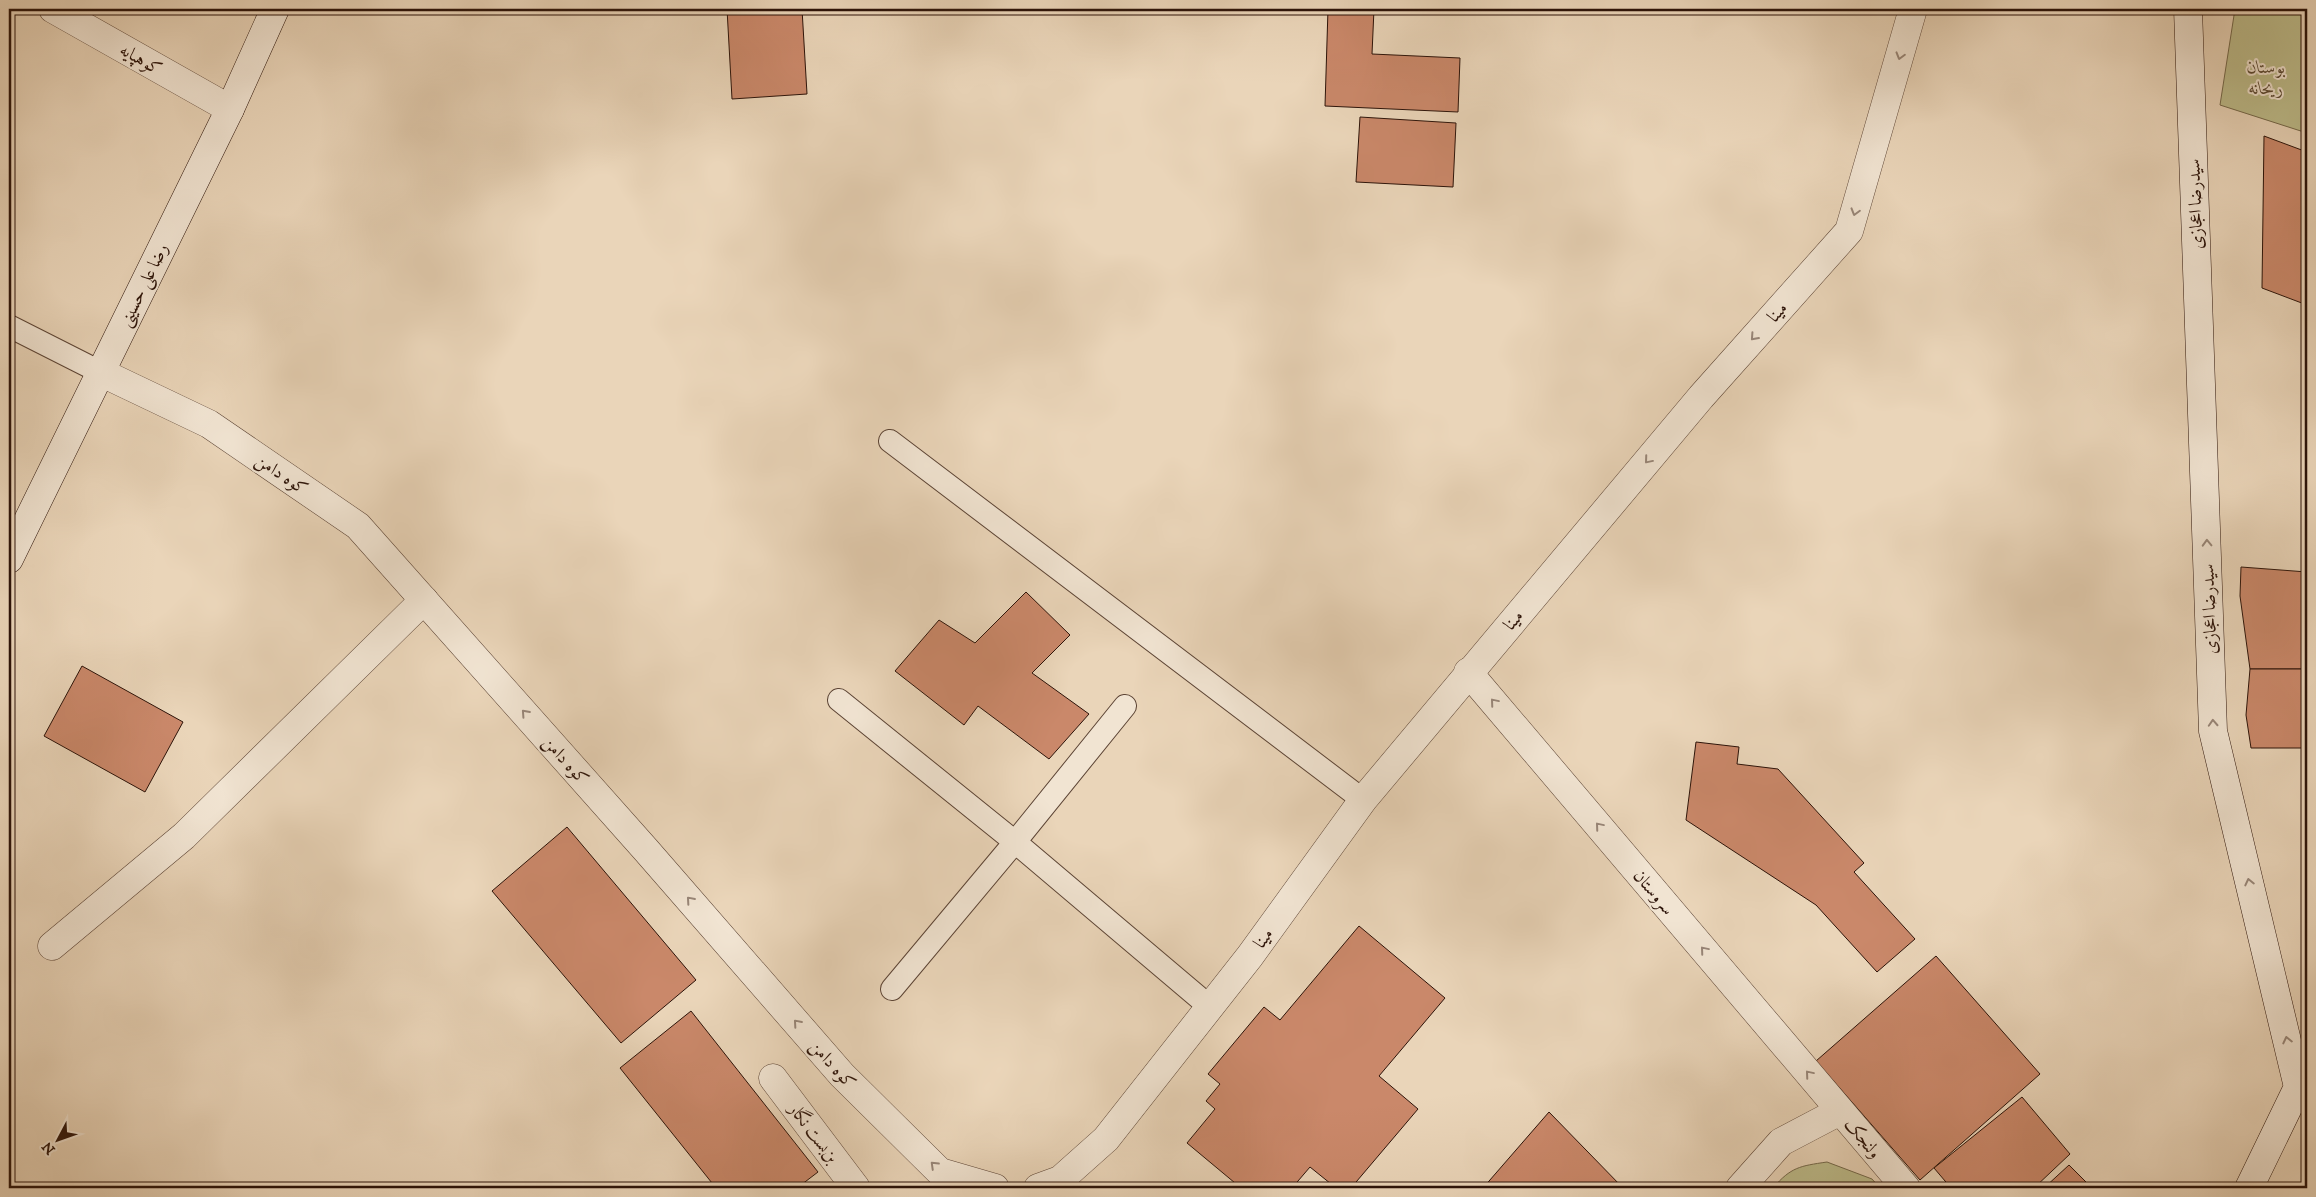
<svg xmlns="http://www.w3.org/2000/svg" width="2316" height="1197" viewBox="0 0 2316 1197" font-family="'IM FELL DW Pica',Amiri,serif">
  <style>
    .green { fill: #bdbc8b; stroke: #74684a }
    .building { fill: #ca886a; stroke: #2c1309 }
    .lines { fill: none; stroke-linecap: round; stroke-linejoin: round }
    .lane-casing { stroke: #5c4435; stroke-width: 24 }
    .street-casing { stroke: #5c4435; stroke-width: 29 }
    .secondary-casing { stroke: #2c1309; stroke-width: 29 }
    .lane { stroke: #f1e4d2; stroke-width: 22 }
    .street { stroke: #f1e4d2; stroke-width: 28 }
    .secondary { stroke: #f1e4d2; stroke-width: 28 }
    .oneway { stroke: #988678 }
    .labels { text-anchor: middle; stroke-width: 4; stroke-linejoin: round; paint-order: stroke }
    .street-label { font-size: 18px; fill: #2c1309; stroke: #f1e4d2 }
    .park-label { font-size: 18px; font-style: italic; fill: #584630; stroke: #f1e4d2 }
  </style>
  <rect width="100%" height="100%" fill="#ead5b9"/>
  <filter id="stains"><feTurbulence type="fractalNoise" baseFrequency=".004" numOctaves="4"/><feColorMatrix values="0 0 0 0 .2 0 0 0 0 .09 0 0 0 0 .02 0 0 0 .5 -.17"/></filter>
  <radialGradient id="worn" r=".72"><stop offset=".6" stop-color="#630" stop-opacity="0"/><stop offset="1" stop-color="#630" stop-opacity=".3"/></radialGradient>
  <g class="green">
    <polygon points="2235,9 2307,9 2307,133 2220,105"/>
    <path d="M1827 1162 1872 1179 1880 1188H1773C1791 1167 1800 1166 1827 1162Z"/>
  </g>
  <g class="building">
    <polygon points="727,9 802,9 807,94 732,99"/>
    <polygon points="855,9 899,9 899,13 855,11"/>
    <polygon points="1328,9 1374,9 1372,54 1460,58 1458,112 1325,106"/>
    <polygon points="1360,117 1456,123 1453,187 1356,182"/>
    <polygon points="2264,136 2307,152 2307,305 2262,288"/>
    <polygon points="2241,567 2307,572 2307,669 2250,669 2240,596"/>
    <polygon points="1026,592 1070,635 1032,673 1089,714 1049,759 978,706 964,725 895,671 939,620 975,643"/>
    <polygon points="82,666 183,722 145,792 44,736"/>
    <polygon points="2250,669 2307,669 2307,748 2251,748 2246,715"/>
    <polygon points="1696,742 1739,747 1737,764 1778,769 1864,863 1854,872 1915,939 1877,972 1816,905 1686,820"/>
    <polygon points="567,827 696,980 621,1043 492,891"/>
    <polygon points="1359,926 1445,998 1379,1076 1418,1109 1351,1188 1336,1188 1310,1167 1292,1188 1241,1188 1187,1143 1215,1109 1206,1101 1220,1084 1208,1074 1264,1007 1280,1020"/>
    <polygon points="1936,956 2040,1074 1920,1180 1816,1061"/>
    <polygon points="691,1011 818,1172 797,1188 716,1188 620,1068"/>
    <polygon points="2022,1097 2070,1154 2034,1188 1951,1188 1934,1168"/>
    <polygon points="1549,1112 1623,1188 1483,1188"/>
    <polygon points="2069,1165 2092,1188 2044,1188"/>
  </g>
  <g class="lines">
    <g class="lane-casing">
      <g id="lane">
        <polyline points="9,326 100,372"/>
        <polyline points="890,441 1363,800"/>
        <polyline points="839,700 1015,842 1210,1007"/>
        <polyline points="892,989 1015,842 1125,706"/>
      </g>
    </g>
    <g class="street-casing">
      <g id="street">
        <polyline points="53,9 230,109"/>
        <polyline points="100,372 209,424 358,526 646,850 842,1075 940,1172 995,1188"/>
        <polyline points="1468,672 1906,1188"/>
        <polyline points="52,946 184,836 424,600"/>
        <polyline points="773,1078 856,1188"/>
        <polyline points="1038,1188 1060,1180 1106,1139 1250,956 1363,800 1701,397 1849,231 1913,9"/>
        <polyline points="1740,1188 1781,1142 1840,1111"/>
      </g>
    </g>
    <g class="secondary-casing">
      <g id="secondary">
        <polyline points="2188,9 2213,731 2298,1087 2249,1188"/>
        <polyline points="9,559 230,109 275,9"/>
      </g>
    </g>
    <use href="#lane" class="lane"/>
    <use href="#street" class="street"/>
    <use href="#secondary" class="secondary"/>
  </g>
  <defs><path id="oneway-chevron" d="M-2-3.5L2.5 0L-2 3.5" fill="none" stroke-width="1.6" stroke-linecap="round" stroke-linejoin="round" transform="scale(1.25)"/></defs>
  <g class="oneway">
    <use href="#oneway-chevron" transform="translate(1900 56) rotate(106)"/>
    <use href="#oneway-chevron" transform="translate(1855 212) rotate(106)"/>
    <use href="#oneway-chevron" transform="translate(1754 337) rotate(132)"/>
    <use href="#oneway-chevron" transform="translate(1648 460) rotate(130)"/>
    <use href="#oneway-chevron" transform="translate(2207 543) rotate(-92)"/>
    <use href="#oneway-chevron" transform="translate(1494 702) rotate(-130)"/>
    <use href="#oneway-chevron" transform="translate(525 713) rotate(-132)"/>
    <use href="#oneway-chevron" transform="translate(2213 723) rotate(-93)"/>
    <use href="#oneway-chevron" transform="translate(1599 826) rotate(-130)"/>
    <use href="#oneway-chevron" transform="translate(2249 882) rotate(-103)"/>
    <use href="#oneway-chevron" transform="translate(690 900) rotate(-131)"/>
    <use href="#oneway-chevron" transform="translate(1704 950) rotate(-130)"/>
    <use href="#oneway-chevron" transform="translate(797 1023) rotate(-131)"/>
    <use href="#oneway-chevron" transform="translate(2287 1040) rotate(-103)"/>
    <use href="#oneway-chevron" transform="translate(1809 1074) rotate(-130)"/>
    <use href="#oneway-chevron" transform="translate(934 1165) rotate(-136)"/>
  </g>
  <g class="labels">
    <g class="street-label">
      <text transform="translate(141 59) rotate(30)" y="6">کوهپایه</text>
      <text transform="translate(2195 204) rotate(-92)" y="6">سیدرضا اعجازی</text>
      <text transform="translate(143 285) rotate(-64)" y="6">رضا علی حسینی</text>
      <text transform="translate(1777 312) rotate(-48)" y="6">مینا</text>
      <text transform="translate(282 474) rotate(34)" y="6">کوه دامن</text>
      <text transform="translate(2209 609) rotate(-92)" y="6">سیدرضا اعجازی</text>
      <text transform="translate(1513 620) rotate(-50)" y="6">مینا</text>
      <text transform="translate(566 760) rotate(48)" y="6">کوه دامن</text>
      <text transform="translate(1654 892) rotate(50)" y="6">سروستان</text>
      <text transform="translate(1263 938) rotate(-54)" y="6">مینا</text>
      <text transform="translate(833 1064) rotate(48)" y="6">کوه دامن</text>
      <text transform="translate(814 1133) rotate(53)" y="6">بن‌بست نگار</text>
      <text transform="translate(1863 1138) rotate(50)" y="6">ولنجک</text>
    </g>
    <g class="park-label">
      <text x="2266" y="73">بوستان<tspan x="2266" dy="21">ریحانه</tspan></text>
    </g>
  </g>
  <rect width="2316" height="1197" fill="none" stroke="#ead5b9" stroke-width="30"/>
  <rect x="10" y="10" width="2296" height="1177" fill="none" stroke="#2c1309" stroke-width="2.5"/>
  <rect x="15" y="15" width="2286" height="1167" fill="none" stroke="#2c1309"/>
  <g transform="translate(58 1140) rotate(229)" stroke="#f1e4d2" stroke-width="4" paint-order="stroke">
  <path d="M0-4L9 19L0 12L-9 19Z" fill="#2c1309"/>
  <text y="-8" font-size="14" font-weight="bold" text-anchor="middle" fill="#2c1309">N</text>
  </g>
  <rect width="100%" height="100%" filter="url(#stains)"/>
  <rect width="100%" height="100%" fill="url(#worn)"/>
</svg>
